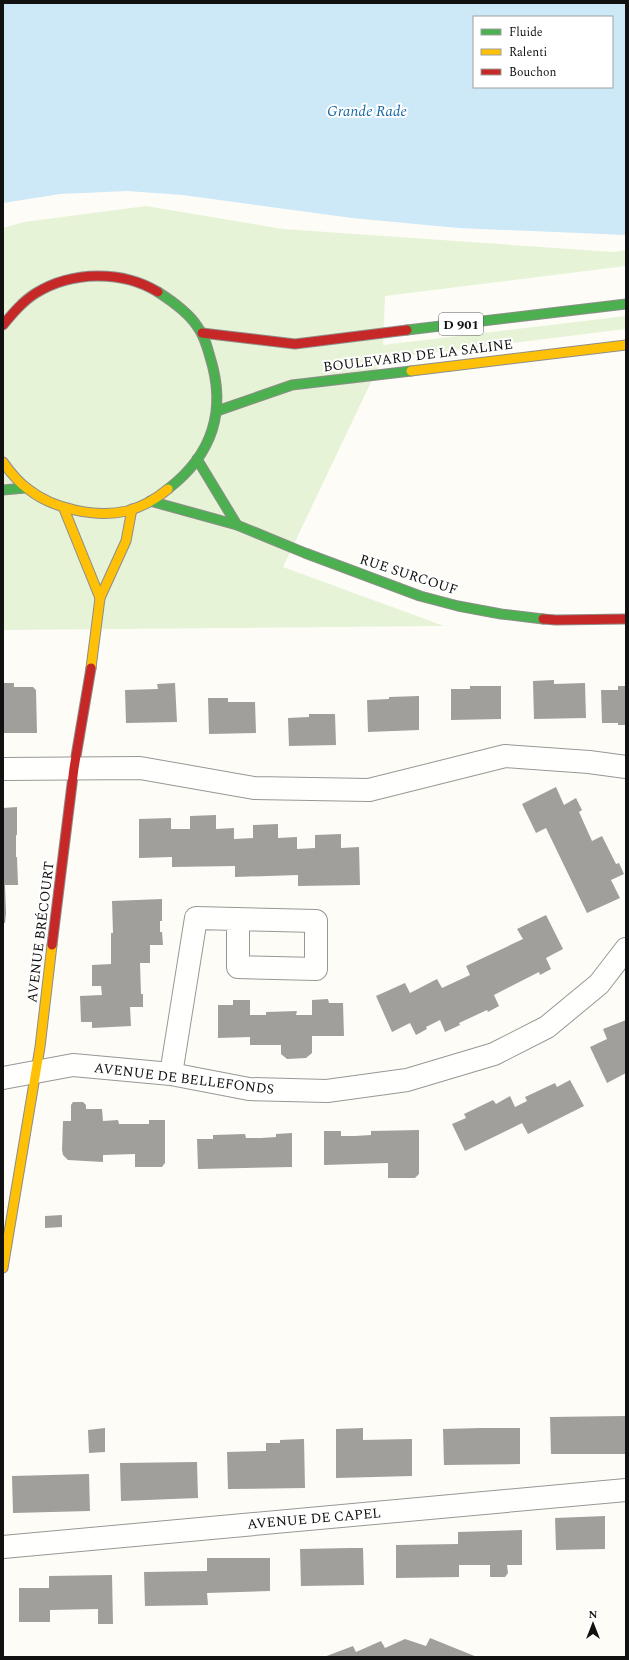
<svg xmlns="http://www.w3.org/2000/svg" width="629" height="1660" viewBox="0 0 629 1660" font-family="Spectral,serif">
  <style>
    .green { fill: #e7f3d7 }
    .water { fill: #cde8f7; fill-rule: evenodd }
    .building { fill: #a19f9c }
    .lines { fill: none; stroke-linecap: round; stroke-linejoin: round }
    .street-casing { stroke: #979795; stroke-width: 24 }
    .fast-casing { stroke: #8e8d8b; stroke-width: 11 }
    .slow-casing { stroke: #8e8d8b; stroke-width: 11 }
    .jam-casing { stroke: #8e8d8b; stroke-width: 11 }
    .street { stroke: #fffffe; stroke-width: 22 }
    .fast { stroke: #4caf50; stroke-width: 9 }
    .slow { stroke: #ffc107; stroke-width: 9 }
    .jam { stroke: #c62828; stroke-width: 9 }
    .labels { text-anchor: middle; stroke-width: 4; stroke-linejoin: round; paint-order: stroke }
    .shield { fill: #fff; stroke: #585858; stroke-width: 1 }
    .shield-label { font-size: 13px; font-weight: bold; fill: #111 }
    .street-label { font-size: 14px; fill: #111; stroke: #fff }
    .water-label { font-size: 15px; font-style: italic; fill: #1768a6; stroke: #fff }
  </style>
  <rect width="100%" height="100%" fill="#fdfcf7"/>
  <polygon class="green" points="146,206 283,229 613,252 626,250 626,266 385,296 383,345 626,316 626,329 382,359 283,567 444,626 3,630 3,228 24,222"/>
  <path class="water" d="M3 3H626V235L458 228 352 218 183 195 127 191 60 194 3 203ZM474 17H612V87H474Z"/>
  <g class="building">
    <polygon points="554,680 554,684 585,683 586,718 534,719 533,681"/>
    <polygon points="3,683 14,683 14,687 33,687 36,690 37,733 3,733"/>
    <polygon points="175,683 177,722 126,723 125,690 158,689 157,684"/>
    <polygon points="470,686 501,686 501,719 451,720 451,689 470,689"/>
    <polygon points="618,686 626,686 626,725 618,725 618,723 602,723 601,690 618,690"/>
    <polygon points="419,696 419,730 368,732 367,700 389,699 389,697"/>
    <polygon points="208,698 228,698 228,702 255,702 256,733 209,734"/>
    <polygon points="309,714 335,714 336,745 289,746 288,718 309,717"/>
    <polygon points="556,787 564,805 576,798 582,810 579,812 592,841 602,836 616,864 619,863 624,874 611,880 620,898 587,913 546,828 536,833 522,804"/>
    <polygon points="17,807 17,835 16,835 16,857 17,857 18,885 5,885 6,913 5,923 3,923 3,808"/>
    <polygon points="216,815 216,829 234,828 234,839 253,838 253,825 278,824 278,838 297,837 297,849 315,848 315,835 341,834 341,848 359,847 360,885 298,886 298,875 235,877 235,866 172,867 172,857 139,858 139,819 171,818 171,829 190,829 190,816"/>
    <polygon points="162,899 162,921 160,921 160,932 162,932 163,945 150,945 150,963 140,963 141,994 143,994 143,1007 130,1007 131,1026 92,1028 92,1022 81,1022 80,996 102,995 101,986 92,986 92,965 111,964 111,933 113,933 112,901"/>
    <polygon points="546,915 563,949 546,958 551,969 540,975 539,972 494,995 499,1006 488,1012 487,1010 459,1023 460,1025 445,1032 440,1020 426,1027 427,1029 416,1035 410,1023 392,1032 376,996 405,983 410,993 437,979 442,988 470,975 466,966 523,939 517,929"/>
    <polygon points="328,999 329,1003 343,1003 344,1036 312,1036 312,1053 306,1058 287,1059 281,1054 281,1045 250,1045 250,1037 218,1038 218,1005 233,1005 233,1000 250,1000 250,1015 266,1015 266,1012 297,1011 296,1015 312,1015 312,1000"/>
    <polygon points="626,1020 626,1073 607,1083 590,1047 607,1039 603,1029"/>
    <polygon points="570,1080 584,1106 528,1134 522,1123 465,1151 452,1124 466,1118 464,1114 493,1100 496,1104 510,1096 515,1107 527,1101 525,1097 555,1083 557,1087"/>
    <polygon points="73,1102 83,1102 86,1105 86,1109 102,1109 103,1121 118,1120 119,1124 149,1124 149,1120 165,1120 165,1163 162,1167 135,1167 135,1154 103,1155 103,1162 68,1160 63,1155 62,1150 63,1121 71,1121 71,1105"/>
    <polygon points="419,1130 419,1174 415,1178 388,1178 388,1163 324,1165 324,1131 341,1131 341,1136 355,1136 371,1135 371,1131"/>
    <polygon points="292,1133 292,1167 198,1169 197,1139 213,1139 213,1135 245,1134 246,1138 261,1138 276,1137 276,1134"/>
    <polygon points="62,1215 62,1227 45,1228 45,1216"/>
    <polygon points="626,1416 626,1454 551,1454 550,1417"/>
    <polygon points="105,1428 105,1452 89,1453 88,1430"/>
    <polygon points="363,1428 363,1440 412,1439 412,1476 336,1478 336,1429"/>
    <polygon points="481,1428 520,1428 520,1464 444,1465 443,1429"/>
    <polygon points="304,1439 305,1488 228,1489 227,1452 266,1451 266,1443 280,1443 280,1440"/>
    <polygon points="197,1462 198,1498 121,1501 120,1463"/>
    <polygon points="89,1474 90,1511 13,1513 12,1476"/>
    <polygon points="605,1516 605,1549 556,1550 555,1518"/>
    <polygon points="522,1530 522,1565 507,1565 508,1573 505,1577 490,1577 490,1565 459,1565 459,1577 396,1578 396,1545 458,1544 458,1532"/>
    <polygon points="350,1548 363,1548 364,1585 301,1586 300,1549"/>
    <polygon points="207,1558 270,1558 270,1591 207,1593 208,1605 145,1606 144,1572 207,1571"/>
    <polygon points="112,1575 113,1624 98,1624 98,1609 50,1610 50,1622 19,1622 19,1588 49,1588 49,1576"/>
    <polygon points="430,1638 477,1657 324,1657 353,1646 356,1652 381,1641 385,1648 405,1639 426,1646"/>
  </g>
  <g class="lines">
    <g class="street-casing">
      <g id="street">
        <polyline points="3,769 140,768 254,788 369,790 505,756 589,762 626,767"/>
        <polyline points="171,1074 196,918 316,921 316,969 238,967 238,919"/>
        <polyline points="3,1078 73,1065 171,1074 249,1089 327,1091 407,1080 494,1054 547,1027 599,984 626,949"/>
        <polyline points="3,1547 626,1490"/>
      </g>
    </g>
    <g class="fast-casing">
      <g id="fast">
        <path d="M158 292C172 301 188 312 197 326 204 335 207 346 210 357 227 411 212 455 168 489"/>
        <polyline points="407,330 626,304"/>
        <polyline points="217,411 292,385 411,371"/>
        <polyline points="197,459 237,525"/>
        <polyline points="3,490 25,488"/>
        <polyline points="150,501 237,525 305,553 420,596 458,606 501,614 543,619"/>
      </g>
    </g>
    <g class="slow-casing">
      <g id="slow">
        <polyline points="411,371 626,345"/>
        <path d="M3 462C10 472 18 482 28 489 53 509 96 518 127 511 142 507 156 499 168 489"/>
        <polyline points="64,509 100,598"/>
        <polyline points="91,668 100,598 126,541 132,509"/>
        <polyline points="3,1268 40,1047 52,945"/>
      </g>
    </g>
    <g class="jam-casing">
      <g id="jam">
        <path d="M3 325C13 313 23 301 36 293 72 271 122 270 158 292"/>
        <polyline points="202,333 295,344 407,330"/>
        <polyline points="543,619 556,620 626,619"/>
        <polyline points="52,945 74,768 91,668"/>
      </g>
    </g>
    <use href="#street" class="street"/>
    <use href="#fast" class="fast"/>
    <use href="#slow" class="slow"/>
    <use href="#jam" class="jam"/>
  </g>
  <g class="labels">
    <rect class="shield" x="439" y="313" width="44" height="22" rx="3"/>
    <g class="shield-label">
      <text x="461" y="329">D 901</text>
    </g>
    <g class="street-label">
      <text transform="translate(418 355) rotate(-7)" y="5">BOULEVARD DE LA SALINE</text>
      <text transform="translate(409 574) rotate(18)" y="5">RUE SURCOUF</text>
      <text transform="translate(40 932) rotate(-83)" y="5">AVENUE BRÉCOURT</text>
      <text transform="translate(184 1078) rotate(7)" y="5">AVENUE DE BELLEFONDS</text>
      <text transform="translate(314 1518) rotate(-5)" y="5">AVENUE DE CAPEL</text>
    </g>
    <g class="water-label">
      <text x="367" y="116">Grande Rade</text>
    </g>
  </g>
  <rect width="629" height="1660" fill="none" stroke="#111111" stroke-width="8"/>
  <rect x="473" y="16" width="140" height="72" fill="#ffffff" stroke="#a0a0a0"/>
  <rect x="481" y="29" width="20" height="6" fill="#4caf50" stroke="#a0a0a0"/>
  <text x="509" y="36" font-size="12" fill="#111111">Fluide</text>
  <rect x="481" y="49" width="20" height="6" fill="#ffc107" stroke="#a0a0a0"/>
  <text x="509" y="56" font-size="12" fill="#111111">Ralenti</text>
  <rect x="481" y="69" width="20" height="6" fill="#c62828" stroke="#a0a0a0"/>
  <text x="509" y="76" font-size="12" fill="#111111">Bouchon</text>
  <g transform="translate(593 1624)" stroke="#ffffff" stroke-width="3" paint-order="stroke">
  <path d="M0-3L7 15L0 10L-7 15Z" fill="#111111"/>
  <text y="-6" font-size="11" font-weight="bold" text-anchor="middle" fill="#111111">N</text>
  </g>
</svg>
